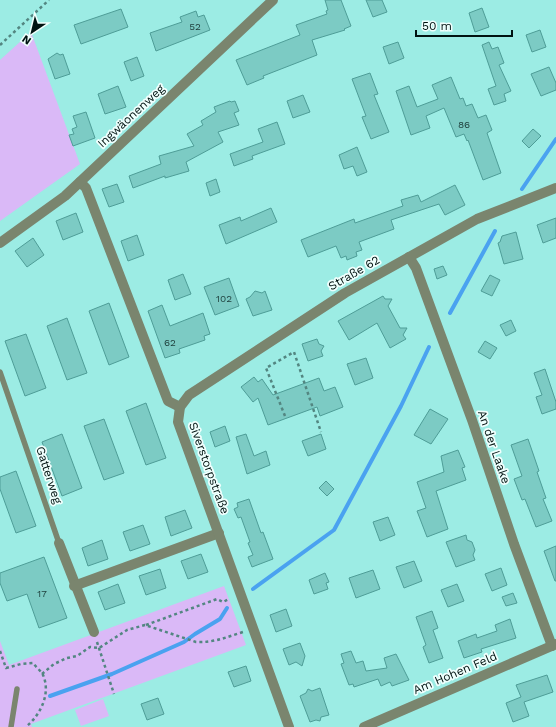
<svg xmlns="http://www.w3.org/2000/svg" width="556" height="727" viewBox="0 0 556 727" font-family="'Work Sans',sans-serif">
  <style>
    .green { fill: #dab9f7 }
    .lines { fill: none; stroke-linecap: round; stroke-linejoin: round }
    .stream { stroke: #4aa2f0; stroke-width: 4 }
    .building { fill: #7ccbc4; stroke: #4e9d97 }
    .path { stroke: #538681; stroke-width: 2.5; stroke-dasharray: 3 3; stroke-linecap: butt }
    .service { stroke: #7a856e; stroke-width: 5.5 }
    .minor { stroke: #7a856e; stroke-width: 10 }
    .labels { text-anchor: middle; stroke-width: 3.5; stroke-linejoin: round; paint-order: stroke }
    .number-label { font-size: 10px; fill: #1f413e }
    .street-label { font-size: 12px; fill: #001311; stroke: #f0fffd }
  </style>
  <rect width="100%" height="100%" fill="#9cece4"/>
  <g class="green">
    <polygon points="31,32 80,164 0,221 0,60"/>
    <polygon points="224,586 246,645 31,724 32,727 0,727 0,641 9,665"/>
    <polygon points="103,699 109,716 81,726 75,710"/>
  </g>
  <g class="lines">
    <g class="stream">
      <polyline points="522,189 556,139"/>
      <polyline points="450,313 495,231"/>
      <polyline points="253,589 334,530 401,406 429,347"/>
      <polyline points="50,696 112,674 184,642 195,634 220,619 227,608"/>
    </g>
  </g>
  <g class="building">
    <polygon points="325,0 341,0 351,26 344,29 345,30 312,40 317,55 263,76 264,78 247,85 236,60 300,35 296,25 327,14 326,11 328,10"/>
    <polygon points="366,0 382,0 387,12 373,17"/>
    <polygon points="482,8 489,27 475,32 469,13"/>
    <polygon points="121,9 128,27 81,44 74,25"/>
    <polygon points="196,11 198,17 204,15 210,30 156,51 150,33 182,22 180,17"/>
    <polygon points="540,30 546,47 532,52 526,35"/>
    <polygon points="398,42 404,58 389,64 383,47"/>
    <polygon points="489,42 492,49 498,47 504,63 499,65 511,91 504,94 506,101 494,105 488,89 496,86 482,45"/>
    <polygon points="57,53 60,55 63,54 70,74 55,79 48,59"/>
    <polygon points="137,57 144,76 131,81 124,62"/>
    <polygon points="549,67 556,83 556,90 541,96 531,74"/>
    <polygon points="370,73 378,94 374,95 389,132 371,139 362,117 366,116 352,79"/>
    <polygon points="451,77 460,99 463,98 466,106 472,104 478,118 486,115 492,130 487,133 501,173 483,180 468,140 467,141 464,134 456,137 444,108 426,116 430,128 411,135 396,91 409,86 417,107 438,99 432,85"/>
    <polygon points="118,86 126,107 105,114 98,94"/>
    <polygon points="303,95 310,112 293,118 287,101"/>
    <polygon points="230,101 231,102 235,101 239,111 234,113 239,125 218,132 223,142 186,162 189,171 165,178 165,176 133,188 129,176 161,164 159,156 194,146 187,134 203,125 201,121 216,112 214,107"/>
    <polygon points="86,112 95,138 73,146 69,135 74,134 72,129 77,127 73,116"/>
    <polygon points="277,122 285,144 252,156 253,159 234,166 230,154 263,142 258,129"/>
    <polygon points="533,129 541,136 529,148 522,141"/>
    <polygon points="357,147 367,172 357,176 353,166 344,169 339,155"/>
    <polygon points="216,179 220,192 210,196 206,183"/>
    <polygon points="117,184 124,202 109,207 102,189"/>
    <polygon points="455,185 465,205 445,215 439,204 391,220 394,229 359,242 362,250 356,252 357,256 347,260 346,256 341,258 336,246 308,257 301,240 354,219 355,223 403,206 401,200 418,195 421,202"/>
    <polygon points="271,208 277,222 226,244 219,225 240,217 241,221"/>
    <polygon points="76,213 83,232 63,240 56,221"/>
    <polygon points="556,218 556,238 543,243 537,225"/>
    <polygon points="516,232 523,259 504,264 498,243 500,242 502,236"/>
    <polygon points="137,235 144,255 128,261 121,241"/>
    <polygon points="33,238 44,255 27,267 15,251"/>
    <polygon points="443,266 447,275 437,279 434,269"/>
    <polygon points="183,274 191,294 175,300 168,280"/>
    <polygon points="490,275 500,280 492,296 481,291"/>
    <polygon points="229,278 239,306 215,315 204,287"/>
    <polygon points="255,291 262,293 265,291 272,310 253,316 246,299 250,297"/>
    <polygon points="383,296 385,299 392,299 388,306 400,328 407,328 403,335 406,339 390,348 377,323 349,340 338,321"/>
    <polygon points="109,303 129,357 109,365 89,311"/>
    <polygon points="162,305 170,326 203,313 210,334 204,336 205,340 179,349 180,353 165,358 148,311"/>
    <polygon points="67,318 87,373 67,380 47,326"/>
    <polygon points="511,320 516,331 506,336 500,325"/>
    <polygon points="26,334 46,388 25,396 5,341"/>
    <polygon points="317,339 319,344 324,346 321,351 323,356 308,361 302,344"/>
    <polygon points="485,341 497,348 490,359 478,352"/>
    <polygon points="366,358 373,378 355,385 347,364"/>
    <polygon points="545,369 556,402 556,409 542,414 536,397 542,395 534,373"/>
    <polygon points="254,377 258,382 262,379 273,395 319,378 324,391 335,387 343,407 320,416 317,407 268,425 258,398 253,402 241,387"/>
    <polygon points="146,403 166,458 146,465 126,411"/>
    <polygon points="430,409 448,419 431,444 414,435"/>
    <polygon points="104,419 124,473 104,480 84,426"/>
    <polygon points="225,426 230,441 215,447 210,432"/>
    <polygon points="62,434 82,488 62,496 42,442"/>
    <polygon points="246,434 254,456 266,451 270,465 247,474 236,437"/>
    <polygon points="321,434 326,449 308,456 302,441"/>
    <polygon points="528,439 539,471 537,472 546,498 543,499 552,521 536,527 525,499 522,500 514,479 522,476 511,445"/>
    <polygon points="458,450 465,467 462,468 466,480 436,491 448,529 427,537 417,511 426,508 417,482 444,472 441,456"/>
    <polygon points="16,471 36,526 16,533 0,489 0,477"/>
    <polygon points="326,481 334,489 327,496 319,488"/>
    <polygon points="249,499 261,533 263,532 273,559 252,567 248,557 253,555 248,543 250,542 241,517 238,518 234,509 238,507 237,503"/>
    <polygon points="185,510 192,528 171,536 165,517"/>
    <polygon points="388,517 395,535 380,541 373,522"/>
    <polygon points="143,525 150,544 130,551 123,532"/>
    <polygon points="466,535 467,540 472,542 475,550 473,555 475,560 456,567 446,542"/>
    <polygon points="102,540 108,559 88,566 82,548"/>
    <polygon points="556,546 556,581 555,581 544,551"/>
    <polygon points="201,554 208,572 188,579 181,561"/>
    <polygon points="44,557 67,618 39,628 27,594 7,601 0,583 0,573"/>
    <polygon points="414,561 422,581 404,588 396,567"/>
    <polygon points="501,568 507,585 492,591 485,574"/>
    <polygon points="160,569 166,588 146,595 139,576"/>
    <polygon points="373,570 380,589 356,598 349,578"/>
    <polygon points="325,573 329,582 326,583 328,589 314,594 309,580"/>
    <polygon points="118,584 125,603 105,610 98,592"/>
    <polygon points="457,584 464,601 448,607 441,590"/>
    <polygon points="513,593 517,603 506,606 502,597"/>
    <polygon points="286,609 292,626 276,632 270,615"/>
    <polygon points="432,611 438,628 433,630 443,658 429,663 423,647 426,645 416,617"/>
    <polygon points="510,619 516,638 481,649 482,652 464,658 458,641 476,634 477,638 497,631 495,625"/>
    <polygon points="300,643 305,656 302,666 296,662 289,665 283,649"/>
    <polygon points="351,651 356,663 363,661 366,671 387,668 384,658 396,654 409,680 392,686 390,682 381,686 378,679 354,687 353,684 349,685 341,664 344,663 341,654"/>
    <polygon points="246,666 251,681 234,687 228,672"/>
    <polygon points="547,675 553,692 524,702 529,716 513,722 506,703 521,697 516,685"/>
    <polygon points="320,688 329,715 321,717 320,721 316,720 310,722 300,696 306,693 308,689 312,691"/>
    <polygon points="158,698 164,714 147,720 141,704"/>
  </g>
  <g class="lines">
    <g class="path">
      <polyline points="0,45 49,0"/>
      <polyline points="285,416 266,368 294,352 321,432"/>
      <polyline points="146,625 217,599 223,602 229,599"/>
      <polyline points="97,642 114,694"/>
      <path d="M0 651 6 668 21 664 33 663C36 667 41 671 43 675 51 693 41 714 27 726"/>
      <path d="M42 674 54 664 67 658 77 656 90 647 99 648 127 630 145 625 196 642C213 643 227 637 243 632"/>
    </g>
    <g class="service">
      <polyline points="0,372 59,543"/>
      <polyline points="11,727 17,689"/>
    </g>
    <g class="minor">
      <polyline points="80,182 86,188 168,401 180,407"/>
      <polyline points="0,243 65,196 273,0"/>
      <polyline points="409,257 416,268 472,420 514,544 552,646"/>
      <polyline points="59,543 94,632"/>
      <polyline points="74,586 219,533"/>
      <polyline points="289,727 178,422 180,407 189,395 345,293 477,219 556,188"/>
      <polyline points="364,727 556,644"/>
    </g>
  </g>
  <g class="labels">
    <g class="number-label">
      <text x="195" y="30">52</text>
      <text x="464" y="128">86</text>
      <text x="224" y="302">102</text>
      <text x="170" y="346">62</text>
      <text x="42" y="597">17</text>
    </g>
    <g class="street-label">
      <text transform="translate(131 116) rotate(-43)" y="4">Ingwäonenweg</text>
      <text transform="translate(354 273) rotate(-30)" y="4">Straße 62</text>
      <text transform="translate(494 447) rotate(71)" y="4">An der Laake</text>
      <text transform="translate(209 468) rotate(70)" y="4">Siverstorpstraße</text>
      <text transform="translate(49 475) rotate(72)" y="4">Gatterweg</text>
      <text transform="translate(455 673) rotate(-23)" y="4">Am Hohen Feld</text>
    </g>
  </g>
  <g transform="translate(32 32) rotate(215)" stroke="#f0fffd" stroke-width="3" paint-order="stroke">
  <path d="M0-3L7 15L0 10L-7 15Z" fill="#001311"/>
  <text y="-6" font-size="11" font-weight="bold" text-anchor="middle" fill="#001311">N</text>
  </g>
  <path d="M416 30v6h96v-6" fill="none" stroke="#001311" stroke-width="2"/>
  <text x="422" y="30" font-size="12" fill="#001311" stroke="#f0fffd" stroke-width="3" paint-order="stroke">50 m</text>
</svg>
